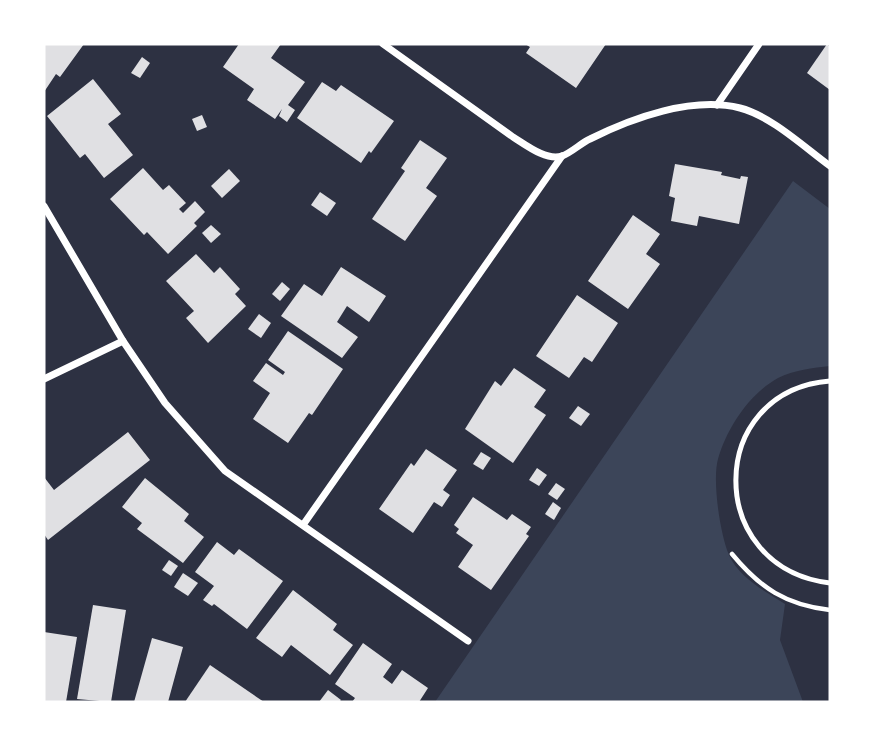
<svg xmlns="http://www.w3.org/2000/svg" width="874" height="746" viewBox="0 0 874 746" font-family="'Titillium Web',sans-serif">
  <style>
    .green { fill: #3c4559 }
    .building { fill: #e0e0e3 }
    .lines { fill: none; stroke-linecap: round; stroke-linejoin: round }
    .path { stroke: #fff; stroke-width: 4.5 }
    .service { stroke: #fff; stroke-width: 5 }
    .minor { stroke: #fff; stroke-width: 7 }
  </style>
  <rect width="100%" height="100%" fill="#2d3142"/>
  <path class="green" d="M793 181 830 209V366C813 368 794 370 778 378 749 394 727 428 718 459 712 480 720 534 729 555 739 578 765 591 785 604L780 640 803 702H435Z"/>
  <g class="building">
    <polygon points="44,44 84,44 60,77 56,74 44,92"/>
    <polygon points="239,44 281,44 271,58 305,82 288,105 295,110 287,122 279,116 282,109 275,119 247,100 254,89 223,67"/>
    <polygon points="525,44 606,44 576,88 526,53 530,47"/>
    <polygon points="827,44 830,47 830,90 807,73"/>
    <polygon points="142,57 150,63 140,78 131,73"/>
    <polygon points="93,79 121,114 108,124 133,155 104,178 85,154 80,158 47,116"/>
    <polygon points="322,82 336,91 341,85 394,121 371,153 369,151 361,163 297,118"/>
    <polygon points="202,115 207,127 197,131 192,119"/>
    <polygon points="420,140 447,158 426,188 437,196 405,241 372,219 405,171 401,168"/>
    <polygon points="675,164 722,172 721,175 740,179 741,176 748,177 739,224 699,216 697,226 671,221 675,198 669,196"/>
    <polygon points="143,168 163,190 169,185 186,203 179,209 183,213 195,201 205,212 194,223 197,226 168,254 147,232 144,235 110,199"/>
    <polygon points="229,169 240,181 222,198 211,186"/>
    <polygon points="320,192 336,203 327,216 311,205"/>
    <polygon points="633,215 660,234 646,254 660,264 628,309 588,281"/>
    <polygon points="211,225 221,234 211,243 202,233"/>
    <polygon points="196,254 214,273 220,267 240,289 235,294 246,306 208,343 186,318 194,311 166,281"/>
    <polygon points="341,267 386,296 369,322 347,306 337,322 358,337 342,358 281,316 304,284 322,296"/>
    <polygon points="282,282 290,289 280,301 272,294"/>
    <polygon points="577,295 618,323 592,362 584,357 569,378 536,356"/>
    <polygon points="259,314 271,323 261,338 248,329"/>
    <polygon points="288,331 343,369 312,415 309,413 288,443 253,419 270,393 253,381 266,363 283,375 285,372 268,360"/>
    <polygon points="514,368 546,390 534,407 546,415 513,463 465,429 495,381 501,386"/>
    <polygon points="578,406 590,414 581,426 569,418"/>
    <polygon points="128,432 150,460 48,540 44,534 44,477 54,490"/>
    <polygon points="426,449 457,470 443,490 450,495 442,507 434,502 413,533 379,509 411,463 414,466"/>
    <polygon points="481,452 491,458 483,470 473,464"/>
    <polygon points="537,468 547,475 539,486 529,480"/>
    <polygon points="145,478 189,514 184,521 204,537 183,563 137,529 142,523 122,507"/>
    <polygon points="556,483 565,489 557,500 548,494"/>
    <polygon points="473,497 507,520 512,514 531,527 526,534 529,536 491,590 458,567 473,545 456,533 459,529 454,525"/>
    <polygon points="553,502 561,508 554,520 545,514"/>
    <polygon points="217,542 234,555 239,549 283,581 247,629 214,604 212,606 203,600 214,586 195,572"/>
    <polygon points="169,560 178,566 171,576 162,570"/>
    <polygon points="183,573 198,583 188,596 174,587"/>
    <polygon points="293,590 337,624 333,630 353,645 330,675 291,645 282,657 256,638"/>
    <polygon points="93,605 126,610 111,702 77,699"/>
    <polygon points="44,632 77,637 66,702 44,702"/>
    <polygon points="152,638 183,647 168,702 134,702"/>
    <polygon points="363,643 392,664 383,677 392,684 402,670 428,688 419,702 352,702 355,698 335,684"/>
    <polygon points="210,665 264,702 185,702"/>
    <polygon points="328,690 341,700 339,702 319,702"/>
  </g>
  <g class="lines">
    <path class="path" d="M732 554C760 588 786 605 830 610"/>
    <path class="service" d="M830 381C705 391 704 568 830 583"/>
    <g class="minor">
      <path d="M383 44 513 137C526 145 546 161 562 156 571 153 581 143 590 139 632 118 692 96 740 108 771 116 804 147 830 166"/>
      <polyline points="717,105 759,44"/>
      <polyline points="44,206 123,341 165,403 225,471 468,641"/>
      <polyline points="44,379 123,341"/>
      <polyline points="303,525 562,156"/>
    </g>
  </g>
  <rect width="874" height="746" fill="none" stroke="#ffffff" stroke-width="91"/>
</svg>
